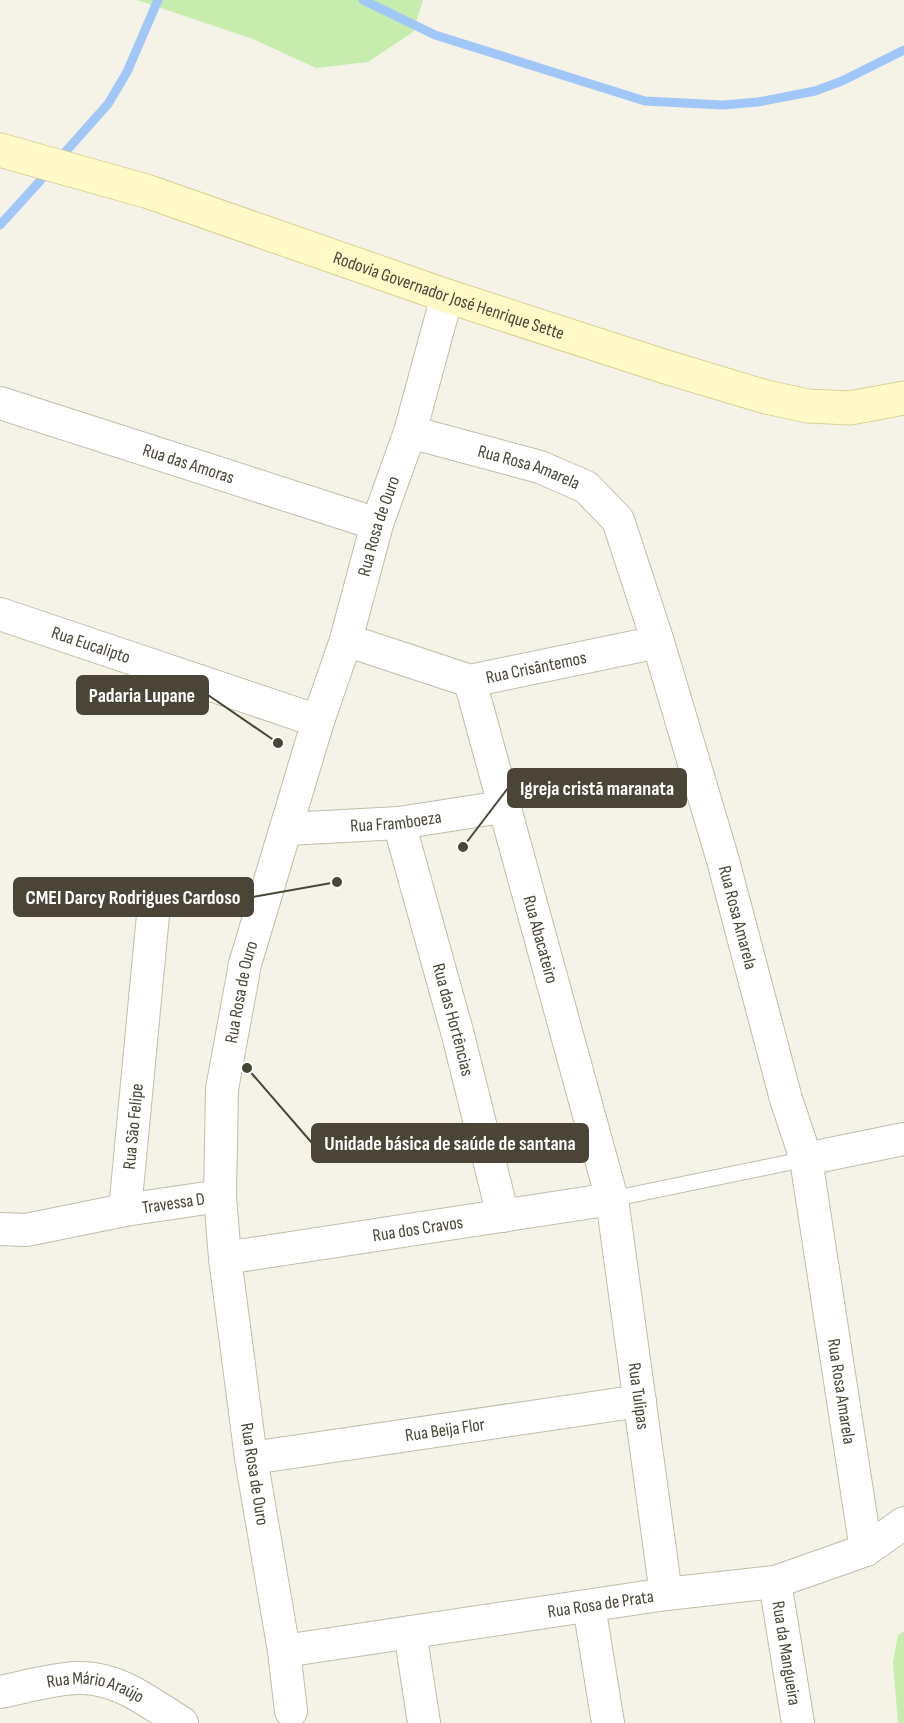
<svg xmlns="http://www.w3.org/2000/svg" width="904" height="1723" viewBox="0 0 904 1723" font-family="'Sofia Sans Condensed',sans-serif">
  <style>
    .green { fill: #c7edae }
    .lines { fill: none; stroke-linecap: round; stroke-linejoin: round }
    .stream { stroke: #a0c7f7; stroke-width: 9 }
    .lane-casing { stroke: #c2bdaa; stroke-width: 17 }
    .street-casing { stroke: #c2bdaa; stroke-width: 34 }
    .secondary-casing { stroke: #d9d194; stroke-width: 35 }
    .lane { stroke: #fff; stroke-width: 15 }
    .street { stroke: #fff; stroke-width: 32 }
    .secondary { stroke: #fffac8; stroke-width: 33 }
    .labels { text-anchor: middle; stroke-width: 4.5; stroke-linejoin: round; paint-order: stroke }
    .street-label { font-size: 18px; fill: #4a4536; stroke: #fff }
    .leader { fill: none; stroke: #4a4536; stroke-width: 2 }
    .callout-dot { fill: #4a4536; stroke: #fff; stroke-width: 2 }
    .callout { fill: #4a4536; stroke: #4a4536; stroke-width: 2 }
    .callout-label { font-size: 20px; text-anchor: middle; font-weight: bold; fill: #fff }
  </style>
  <rect width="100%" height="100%" fill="#f5f3e8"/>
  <g class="green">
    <polygon points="137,0 423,0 413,32 368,62 316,68 253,39"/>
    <polygon points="904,1631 904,1723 898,1723 893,1662 898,1635"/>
  </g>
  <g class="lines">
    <g class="stream">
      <polyline points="363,0 435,35 645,101 723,105 758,102 815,91 842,81 904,50"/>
      <polyline points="59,159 108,104 127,72 158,0"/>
      <polyline points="0,225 50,170"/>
    </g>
    <g class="lane-casing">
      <polyline id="lane" points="612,1199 806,1159"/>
    </g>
    <g class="street-casing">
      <g id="street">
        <path id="s1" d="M0 403 377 524"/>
        <path id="s2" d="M410 432 540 467 586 487 618 520 658 642 722 857 786 1099 806 1159 866 1550"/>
        <path id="s3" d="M0 614 318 721"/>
        <path id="s4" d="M346 640 470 681 658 642"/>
        <path id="s5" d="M470 681 612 1199 666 1594"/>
        <path id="s6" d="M399 823 458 1035 503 1216"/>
        <path id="s7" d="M288 829 399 823 502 807"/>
        <polyline points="806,1159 904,1139"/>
        <path id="s8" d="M125 1210 153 915"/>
        <path id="s9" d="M0 1229 26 1230 125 1210 220 1196"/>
        <path id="s10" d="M225 1258 612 1199"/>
        <path id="s11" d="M251 1458 640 1401"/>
        <path id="s12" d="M775 1582 798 1723"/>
        <polyline points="589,1606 608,1723"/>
        <polyline points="410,1632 424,1723"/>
        <path id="s13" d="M284 1651 666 1594 775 1582 866 1550 904 1523"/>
        <path id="s14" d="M0 1692C25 1687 52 1679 77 1678 117 1676 150 1703 182 1723"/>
        <path id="s15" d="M291 1711 284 1651 251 1458 225 1258 220 1196 222 1089 245 964 318 721 346 640 377 524 410 432 447 296"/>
      </g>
    </g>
    <g class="secondary-casing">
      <g id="secondary">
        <path id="s16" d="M0 150 146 191 447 296 666 367 766 397 808 406 850 408 904 398"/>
      </g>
    </g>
    <use href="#lane" class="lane"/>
    <use href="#street" class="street"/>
    <use href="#secondary" class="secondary"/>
  </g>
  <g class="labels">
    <g class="street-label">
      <text dy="6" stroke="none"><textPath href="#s16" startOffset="472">Rodovia Governador José Henrique Sette</textPath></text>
      <text dy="6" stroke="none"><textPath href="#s1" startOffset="198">Rua das Amoras</textPath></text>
      <text dy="6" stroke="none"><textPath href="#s2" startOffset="124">Rua Rosa Amarela</textPath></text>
      <text dy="6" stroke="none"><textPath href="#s15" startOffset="1212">Rua Rosa de Ouro</textPath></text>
      <text dy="6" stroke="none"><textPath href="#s3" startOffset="96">Rua Eucalipto</textPath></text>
      <text dy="6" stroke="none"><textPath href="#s4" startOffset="198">Rua Crisântemos</textPath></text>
      <text dy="6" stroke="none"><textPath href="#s7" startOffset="108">Rua Framboeza</textPath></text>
      <text dy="6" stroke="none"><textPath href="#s2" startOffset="646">Rua Rosa Amarela</textPath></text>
      <text dy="6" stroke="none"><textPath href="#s5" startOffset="268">Rua Abacateiro</textPath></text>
      <text dy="6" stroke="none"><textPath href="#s15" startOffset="726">Rua Rosa de Ouro</textPath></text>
      <text dy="6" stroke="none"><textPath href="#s6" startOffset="204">Rua das Hortências</textPath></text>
      <text dy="6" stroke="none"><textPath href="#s8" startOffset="84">Rua São Felipe</textPath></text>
      <text dy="6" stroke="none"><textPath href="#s9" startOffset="176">Travessa D</textPath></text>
      <text dy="6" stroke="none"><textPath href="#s10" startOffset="195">Rua dos Cravos</textPath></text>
      <text dy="6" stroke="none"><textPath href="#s2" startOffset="1132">Rua Rosa Amarela</textPath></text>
      <text dy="6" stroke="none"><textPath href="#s5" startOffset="736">Rua Tulipas</textPath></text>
      <text dy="6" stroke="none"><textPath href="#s11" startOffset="196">Rua Beija Flor</textPath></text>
      <text transform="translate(255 1474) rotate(81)" y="6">Rua Rosa de Ouro</text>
      <text dy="6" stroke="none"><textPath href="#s13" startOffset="320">Rua Rosa de Prata</textPath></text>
      <text dy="6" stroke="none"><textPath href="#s12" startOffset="72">Rua da Mangueira</textPath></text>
      <text dy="6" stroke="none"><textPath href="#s14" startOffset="98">Rua Mário Araújo</textPath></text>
    </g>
  </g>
  <path class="leader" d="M278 743L208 695M463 847L508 788M337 882L253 897M247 1068L312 1143"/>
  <g class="callout-dot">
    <circle cx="278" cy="743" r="6"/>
    <circle cx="463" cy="847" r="6"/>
    <circle cx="337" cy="882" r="6"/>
    <circle cx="247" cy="1068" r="6"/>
  </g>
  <g class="callout">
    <rect x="77" y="676" width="131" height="38" rx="6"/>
    <rect x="508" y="769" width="178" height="38" rx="6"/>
    <rect x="14" y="878" width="239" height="38" rx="6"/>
    <rect x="312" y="1124" width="276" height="38" rx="6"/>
  </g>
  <g class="callout-label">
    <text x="142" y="702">Padaria Lupane</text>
    <text x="597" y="795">Igreja cristã maranata</text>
    <text x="133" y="904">CMEI Darcy Rodrigues Cardoso</text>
    <text x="450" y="1150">Unidade básica de saúde de santana</text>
  </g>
</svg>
